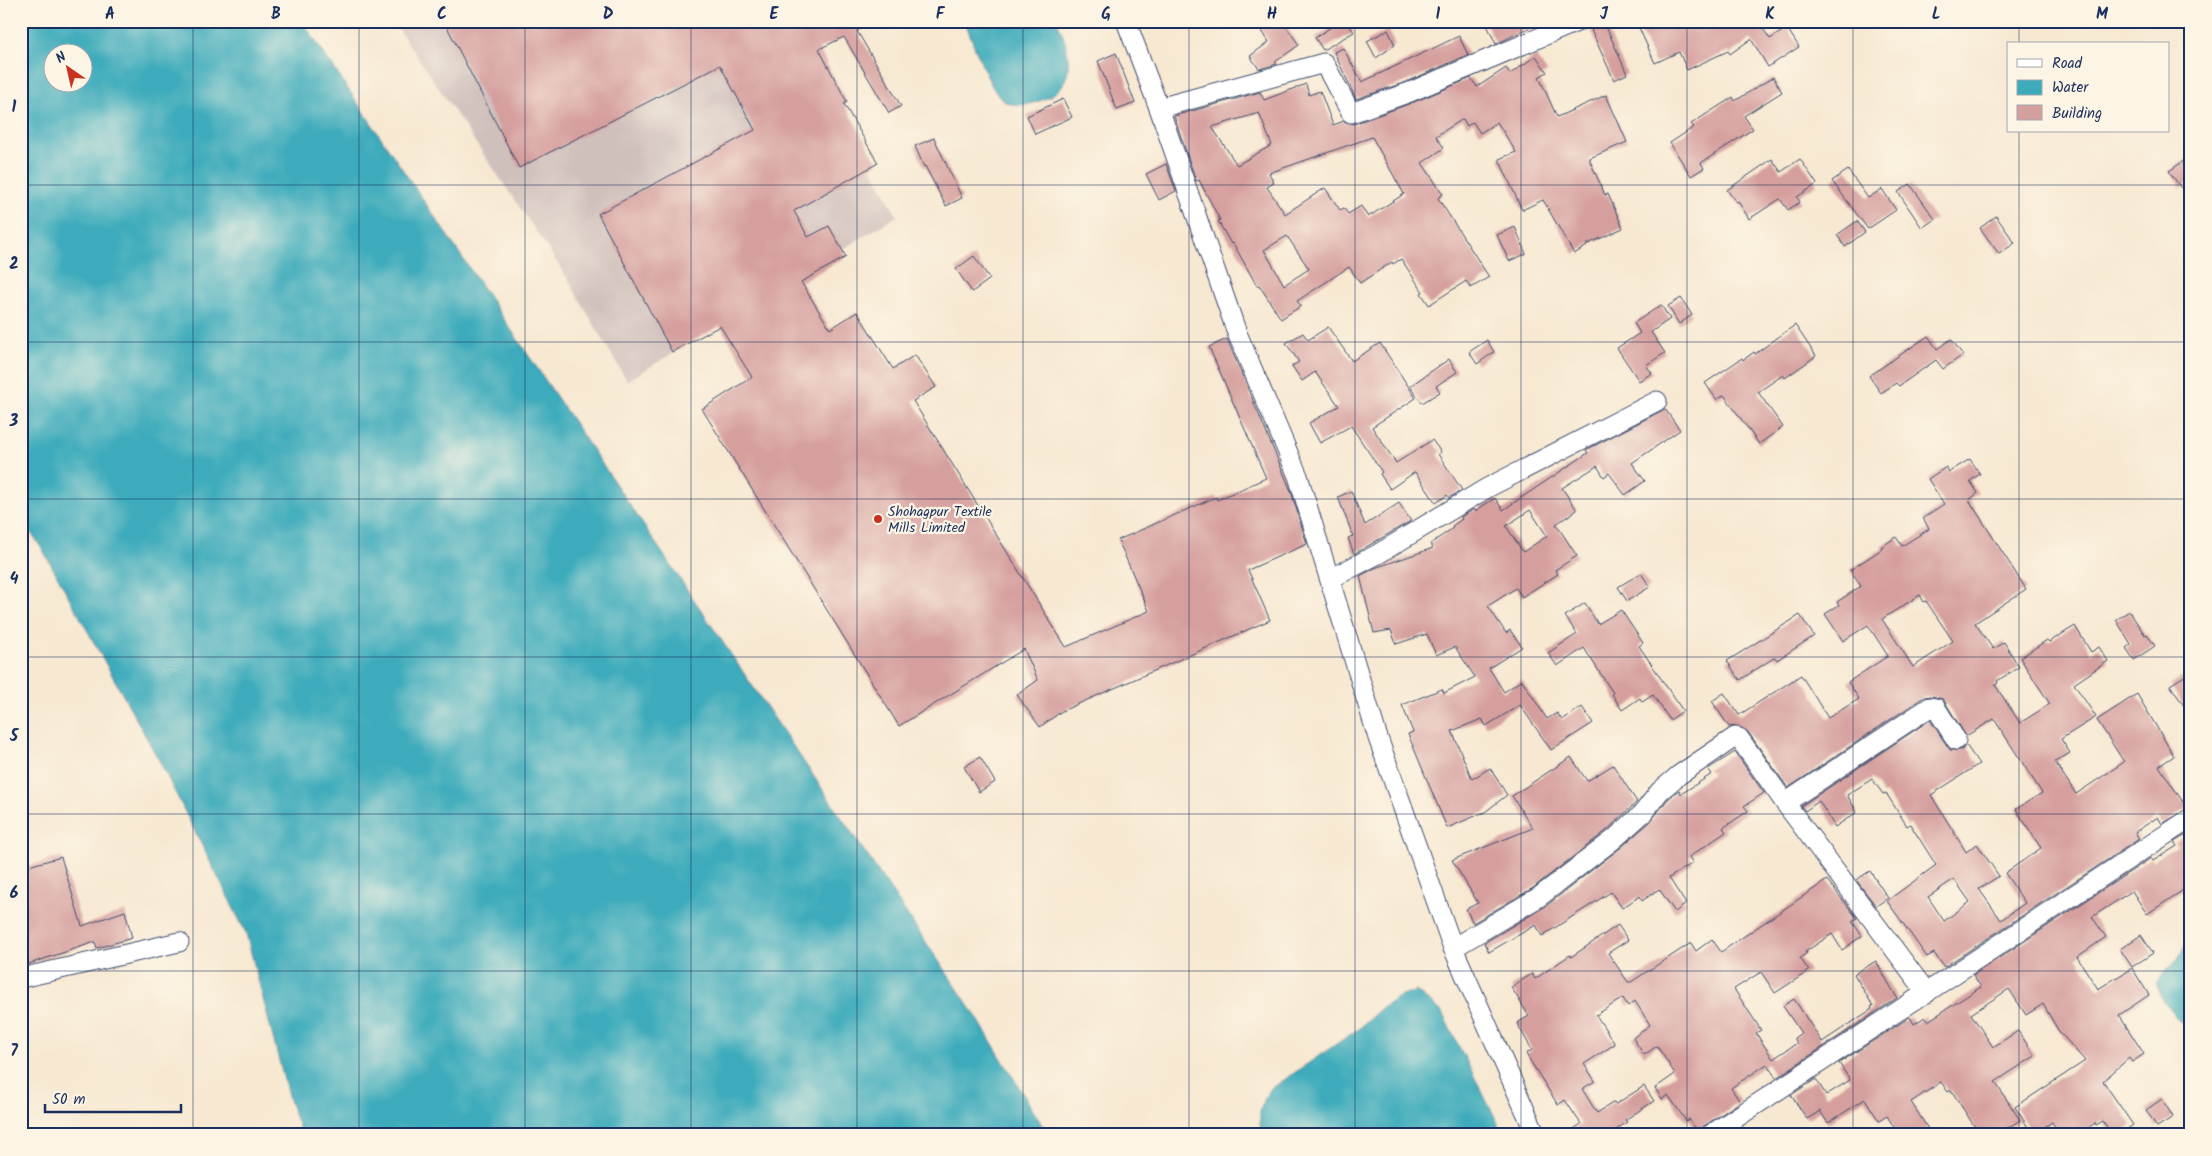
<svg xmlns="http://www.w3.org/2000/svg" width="2212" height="1156" viewBox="0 0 2212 1156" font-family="Kalam,sans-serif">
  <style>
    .industrial { fill: #d0c0bc }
    .water { fill: #3dabbb; stroke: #2c6d8c; fill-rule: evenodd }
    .building { fill: #d59f9e; fill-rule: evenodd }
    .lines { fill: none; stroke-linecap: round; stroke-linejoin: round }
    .street-casing { stroke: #3c4b6f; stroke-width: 21 }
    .street { stroke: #fff; stroke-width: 19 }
    .grid { fill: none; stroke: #1b2f5e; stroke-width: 1; stroke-opacity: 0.55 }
    .poi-dot { fill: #c8321e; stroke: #fcf5e5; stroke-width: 2 }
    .labels { text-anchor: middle; stroke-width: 4.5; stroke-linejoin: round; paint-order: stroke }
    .poi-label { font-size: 14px; fill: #1b2f5e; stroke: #fcf5e5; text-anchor: start }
    .neatline { fill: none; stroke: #1b2f5e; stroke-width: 2 }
    .grid-label { font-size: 16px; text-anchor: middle; font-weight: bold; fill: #1b2f5e }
  </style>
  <rect width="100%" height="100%" fill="#fcf5e5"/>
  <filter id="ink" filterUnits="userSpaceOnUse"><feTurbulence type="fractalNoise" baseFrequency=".02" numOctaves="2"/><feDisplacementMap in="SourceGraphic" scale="10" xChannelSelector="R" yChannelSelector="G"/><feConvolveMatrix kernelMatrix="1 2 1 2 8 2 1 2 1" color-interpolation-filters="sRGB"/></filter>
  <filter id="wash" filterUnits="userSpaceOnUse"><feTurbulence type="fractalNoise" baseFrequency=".0096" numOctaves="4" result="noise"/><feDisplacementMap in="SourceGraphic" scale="20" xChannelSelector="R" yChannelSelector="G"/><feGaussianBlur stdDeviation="1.12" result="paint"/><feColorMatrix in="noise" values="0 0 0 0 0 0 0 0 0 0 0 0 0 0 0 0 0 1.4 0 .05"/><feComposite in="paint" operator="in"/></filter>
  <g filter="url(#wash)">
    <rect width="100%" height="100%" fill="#f7e8d1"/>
    <polygon class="industrial" points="393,21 795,21 897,216 627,381 563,271"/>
    <g class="water">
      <path d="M21 21H302L976 1016 1048 1135H302L290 1103 246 933 161 764 43 550 21 519ZM52 52H82V82H52Z"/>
      <path d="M965 21H1057C1065 39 1073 61 1065 80 1059 99 1015 114 1000 98 987 82 972 41 965 21Z"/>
      <polygon points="2191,933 2191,1015 2180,1022 2164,1002 2156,984 2167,969 2178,960"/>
      <polygon points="1416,991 1441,1011 1504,1135 1262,1135 1260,1125 1260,1111 1268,1091 1361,1027 1379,1010 1399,997"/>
    </g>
    <g id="blocks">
      <g class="building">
        <polygon points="444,21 876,21 857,31 901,106 889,113 844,37 819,49 847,102 844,104 878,163 794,211 808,237 829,226 846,257 801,282 830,329 857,312 893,369 915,355 936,387 913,401 1066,647 1149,611 1118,540 1216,497 1217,500 1266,478 1209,347 1227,339 1291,491 1307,544 1248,570 1270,620 1062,711 1040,727 1017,695 1038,680 1024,649 899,726 702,409 752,377 720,326 672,352 598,214 755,130 720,65 519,168"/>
        <polygon points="1269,21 1282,21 1299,45 1275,62 1277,64 1259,69 1250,56 1269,42 1260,28"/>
        <polygon points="1327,21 1346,21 1354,32 1323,50 1315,38 1331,27"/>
        <polygon points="1485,21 1543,21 1496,44"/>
        <polygon points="1636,21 1758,21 1770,39 1787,28 1799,47 1768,67 1751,39 1730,54 1728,51 1687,70 1679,52 1655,63"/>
        <polygon points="1605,24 1627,74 1614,80 1591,30"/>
        <polygon points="1388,30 1395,45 1376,58 1367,41"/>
        <polygon points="1459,36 1468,55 1406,82 1356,99 1334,52 1343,48 1362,82"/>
        <polygon points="1116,53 1135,103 1117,110 1098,61"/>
        <path d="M1536 56 1547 72 1539 77 1557 117 1606 95 1627 142 1590 158V161L1605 195 1608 194 1623 228 1586 245 1587 246 1574 254 1543 200 1522 210 1499 159 1516 152 1497 122 1480 133 1473 122 1467 126 1463 119 1436 136 1444 148 1422 163 1443 194 1438 198 1489 277 1471 288 1466 281 1429 305 1421 293 1423 292 1401 259 1393 264 1392 262 1360 283 1349 267 1297 301 1301 306 1281 319 1259 285 1257 286 1233 243 1231 244 1218 221 1220 220 1199 180 1196 181 1174 116 1260 92 1264 100 1306 84 1309 95 1320 91 1333 125 1344 121 1354 124 1414 102 1471 78 1477 87 1506 68 1510 74ZM1259 113 1272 145 1237 165 1212 127ZM1372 137 1404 194 1368 217 1361 206 1348 214 1344 208 1340 210 1325 188 1285 214 1267 187 1274 183 1269 173ZM1287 236 1309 269 1284 285 1264 250Z"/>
        <polygon points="1773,77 1782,92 1744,116 1753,129 1701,163 1704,168 1691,176 1670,143 1694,127 1691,124 1733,97 1735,101"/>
        <polygon points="1063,99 1072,117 1035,134 1027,116"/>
        <polygon points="934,138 962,198 946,206 925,166 924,167 915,146"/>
        <polygon points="2191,156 2191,181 2181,188 2169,171"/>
        <polygon points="1772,159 1781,172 1800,159 1817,184 1797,197 1800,202 1788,210 1780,199 1749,219 1738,201 1736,202 1727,190"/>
        <polygon points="1166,164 1176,191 1159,200 1146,174"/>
        <polygon points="1848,170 1868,198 1882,189 1896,210 1868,229 1832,181"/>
        <polygon points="1910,184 1935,219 1922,228 1898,192"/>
        <polygon points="1996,216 2015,243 1999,254 1980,228"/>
        <polygon points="1857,221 1865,232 1845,247 1837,235"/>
        <polygon points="1515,227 1526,254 1509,261 1497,235"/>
        <polygon points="974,256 990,279 972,292 956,269"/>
        <polygon points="1681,298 1692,315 1679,324 1668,306"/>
        <polygon points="1661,305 1670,319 1651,332 1665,353 1646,365 1652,373 1639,381 1617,348 1640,333 1634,323"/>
        <polygon points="1795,325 1816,356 1785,378 1783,375 1758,392 1783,427 1759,444 1724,395 1717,400 1705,383 1742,358 1743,360 1754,352 1755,354"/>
        <polygon points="1328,327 1352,361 1380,343 1416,398 1372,427 1396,463 1432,440 1441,452 1438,454 1462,490 1449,498 1447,495 1436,503 1415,472 1390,489 1380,474 1382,472 1351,426 1320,443 1309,423 1339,406 1315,372 1302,381 1292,366 1299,362 1286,343 1303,333 1308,340"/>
        <polygon points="1928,336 1937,349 1951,339 1963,355 1943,369 1936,360 1899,386 1896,383 1881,393 1869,376"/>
        <polygon points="1487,340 1494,352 1477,364 1469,352"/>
        <polygon points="1449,359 1457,372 1436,386 1440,392 1422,403 1410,386"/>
        <path d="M1665 409 1680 430 1632 463 1645 481 1625 495 1609 473 1604 477 1597 466 1562 488 1577 510 1556 524 1577 556 1555 570 1558 574 1522 597 1516 588 1488 606 1506 633 1510 630 1522 647 1489 668 1504 692 1522 680 1547 719 1557 713 1562 720 1582 707 1593 723 1551 750 1520 705 1486 726 1482 719 1452 731 1472 779 1490 768 1507 795 1485 812 1447 828 1408 734 1413 732 1402 705 1442 689 1444 693 1475 677 1455 647 1436 655 1427 634 1396 644 1391 630 1374 633 1360 576 1375 568 1433 548 1430 544 1453 528 1452 526 1462 519 1461 517 1474 509 1475 511 1495 498 1503 510 1588 453 1586 450ZM1530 510 1547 536 1523 552 1506 526Z"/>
        <path d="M1970 459 1980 474 1970 481 1978 493 1969 500 2026 589 1975 623 1993 649 2004 642 2019 667 1997 681 1998 683 1995 685 2020 723 2050 704 2020 658 2047 640 2049 642 2075 626 2091 652 2099 647 2108 661 2074 684 2096 717 2061 739 2070 753 2055 762 2076 794 2124 762 2097 720 2137 694 2174 756 2159 766 2183 802 2191 796V807L2162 824 2158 817 2135 832 2139 839 1944 967 1934 953 1927 957 1887 901 1936 865 1910 824 1907 826 1886 793 1883 794 1872 779 1847 795 1857 812 1835 827 1819 801 1805 811 1801 806 1930 720 1950 750H1962L1966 745 1979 764 1931 795 1966 852 1977 844 1999 876 1979 889 2001 920 2025 903 2005 873 2041 848 2016 809 2042 793 1994 719 1966 736 1943 699 1932 696 1924 697 1788 788 1748 732 1738 726 1729 727 1712 701 1724 693 1739 715 1801 675 1828 718 1859 699 1848 682 1888 656 1868 625 1843 641 1825 614 1839 605 1837 602 1861 586 1850 570 1882 549 1881 547 1896 537 1902 546 1929 529 1923 518 1944 504 1928 479 1946 467 1949 472ZM1920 595 1924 602 1926 601 1953 641 1913 667 1882 619ZM1954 879 1970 902 1944 921 1928 897Z"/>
        <polygon points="1351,491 1365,525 1399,503 1411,521 1354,554 1348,538 1353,536 1338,497"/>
        <polygon points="1641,573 1650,587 1627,601 1618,587"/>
        <polygon points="1585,603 1598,624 1621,610 1643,643 1639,646 1683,711 1670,720 1653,695 1642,702 1640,698 1622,710 1612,694 1613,693 1584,648 1557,666 1548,653 1577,634 1565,616"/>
        <polygon points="2129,611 2145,635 2147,634 2155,646 2134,660 2126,648 2131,644 2116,620"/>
        <polygon points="1800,615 1814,636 1777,660 1775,657 1740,680 1727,661"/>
        <polygon points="2191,672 2191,716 2170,685"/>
        <polygon points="1735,752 1764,793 1744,806 1748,811 1723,828 1726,832 1689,857 1693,863 1669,878 1686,904 1675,912 1659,889 1642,901 1640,896 1622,908 1611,892 1542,936 1536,925 1489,952 1484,943 1546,906 1620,848 1650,822 1668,799 1679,790 1681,794 1712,774 1708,769"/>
        <polygon points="980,757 995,782 979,792 964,767"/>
        <polygon points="1571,757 1587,781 1613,765 1637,802 1606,831 1533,888 1473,923 1466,909 1478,903 1452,860 1533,828 1512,796"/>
        <polygon points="2191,832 2191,885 2147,914 2132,891 2092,917 2106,937 2077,957 2098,989 2132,968 2149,995 2119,1015 2144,1054 2132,1062 2129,1058 2103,1081 2133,1125 2119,1135 2112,1135 2103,1121 2096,1125 2095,1123 2078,1135 2060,1135 2052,1122 2033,1135 2015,1107 2085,1061 2058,1030 2043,1004 2026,1015 2009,989 1971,1014 1993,1047 2018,1031 2035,1056 1995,1082 2020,1120 1997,1135 1980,1135 1951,1090 1948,1092 1941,1082 1911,1102 1932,1135 1899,1135 1887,1116 1879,1121 1865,1099 1828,1123 1820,1111 1807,1119 1791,1095 1816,1079 1826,1095 1850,1080 1839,1063 1910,1017 1914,1024 1925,1017 1928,1021 1981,987 1973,975 2151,858 2153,861 2177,846 2174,842"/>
        <polygon points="61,857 82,926 125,911 132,938 97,948 95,942 26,965 21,934 21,868"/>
        <polygon points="1870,871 1888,898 1876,906 1856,880"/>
        <polygon points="1827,880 1857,918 1852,921 1862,936 1842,950 1832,934 1805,952 1807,953 1800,958 1809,971 1775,993 1761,972 1734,989 1761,1030 1756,1033 1773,1059 1797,1043 1794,1038 1801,1033 1783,1006 1794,999 1822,1042 1872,1009 1871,1007 1873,1006 1854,974 1876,961 1897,998 1776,1078 1767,1064 1731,1088 1740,1102 1704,1126 1699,1134 1689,1119 1686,1121 1668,1095 1662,1099 1655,1088 1675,1074 1657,1046 1644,1055 1633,1038 1650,1025 1635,1001 1628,1006 1623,998 1596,1015 1615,1044 1584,1064 1595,1081 1582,1089 1597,1113 1614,1102 1616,1104 1644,1086 1654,1101 1625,1120 1627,1122 1616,1130 1619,1135 1565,1135 1581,1124 1565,1100 1558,1105 1526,1054 1532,1050 1517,1023 1529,1016 1511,987 1532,974 1535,979 1570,955 1571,957 1618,925 1628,940 1608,953 1628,982 1631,982 1691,943 1696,951 1712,939 1721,952"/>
        <polygon points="2141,935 2153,953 2132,967 2120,949"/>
        <polygon points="2162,1099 2173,1117 2157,1127 2146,1110"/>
        <polygon points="1743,1127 1748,1135 1731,1135"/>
      </g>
    </g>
  </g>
  <g filter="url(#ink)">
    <use href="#blocks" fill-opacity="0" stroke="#3c4b6f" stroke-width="1"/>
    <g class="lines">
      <g class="street-casing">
        <g id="street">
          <polyline points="1126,21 1159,108 1237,333 1298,476 1378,738 1453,948 1536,1135"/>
          <polyline points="1159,108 1324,63 1351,113 1410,92 1579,21"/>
          <polyline points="1330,579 1378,554 1487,488 1657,401"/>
          <polyline points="1785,803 1930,707 1936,708 1956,740"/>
          <polyline points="1453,948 1539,897 1613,840 1642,814 1660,791 1679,775 1735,737 1739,738 1785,803 1927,993"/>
          <polyline points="21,978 179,942"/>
          <polyline points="1710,1135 2191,818"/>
        </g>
      </g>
      <use href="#street" class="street"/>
    </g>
  </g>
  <path class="grid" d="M193 21V1135M359 21V1135M525 21V1135M691 21V1135M857 21V1135M1023 21V1135M1189 21V1135M1355 21V1135M1521 21V1135M1687 21V1135M1853 21V1135M2019 21V44M2019 131V1135M21 185H2191M21 342H2191M21 499H2191M21 657H2191M21 814H2191M21 971H2191"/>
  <circle class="poi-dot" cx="878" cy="519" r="5"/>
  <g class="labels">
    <g class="poi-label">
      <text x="888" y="516">Shohagpur Textile<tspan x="888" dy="16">Mills Limited</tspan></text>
    </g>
  </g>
  <rect width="2212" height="1156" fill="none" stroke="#fcf5e5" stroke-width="55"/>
  <rect x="2007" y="42" width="162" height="90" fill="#fcf5e5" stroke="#a2a6af"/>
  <rect x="2017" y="59" width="25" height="8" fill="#ffffff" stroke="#a2a6af"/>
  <text x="2052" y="68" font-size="15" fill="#1b2f5e">Road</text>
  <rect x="2017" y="80" width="25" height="15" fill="#3dabbb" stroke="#a2a6af"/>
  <text x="2052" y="92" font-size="15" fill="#1b2f5e">Water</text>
  <rect x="2017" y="105" width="25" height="15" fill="#d59f9e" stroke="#a2a6af"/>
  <text x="2052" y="118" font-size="15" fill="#1b2f5e">Building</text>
  <g transform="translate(68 68) rotate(326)"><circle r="24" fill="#fcf5e5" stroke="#a2a6af"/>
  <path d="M0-4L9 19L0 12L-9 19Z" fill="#c8321e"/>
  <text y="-8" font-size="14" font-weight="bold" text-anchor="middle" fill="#1b2f5e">N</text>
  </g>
  <path d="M45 1104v8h136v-8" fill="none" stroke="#1b2f5e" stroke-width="2.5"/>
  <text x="52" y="1104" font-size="15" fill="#1b2f5e" stroke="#fcf5e5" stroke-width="4" paint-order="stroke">50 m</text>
  <rect x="28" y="28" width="2156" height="1100" class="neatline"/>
  <g class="grid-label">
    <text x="110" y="19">A</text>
    <text x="276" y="19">B</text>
    <text x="442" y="19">C</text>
    <text x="608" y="19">D</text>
    <text x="774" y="19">E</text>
    <text x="940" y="19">F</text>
    <text x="1106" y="19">G</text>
    <text x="1272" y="19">H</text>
    <text x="1438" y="19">I</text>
    <text x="1604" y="19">J</text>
    <text x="1770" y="19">K</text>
    <text x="1936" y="19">L</text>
    <text x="2102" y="19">M</text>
    <text x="14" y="112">1</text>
    <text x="14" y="269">2</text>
    <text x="14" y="426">3</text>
    <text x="14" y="584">4</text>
    <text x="14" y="741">5</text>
    <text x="14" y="898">6</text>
    <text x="14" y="1056">7</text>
  </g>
</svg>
